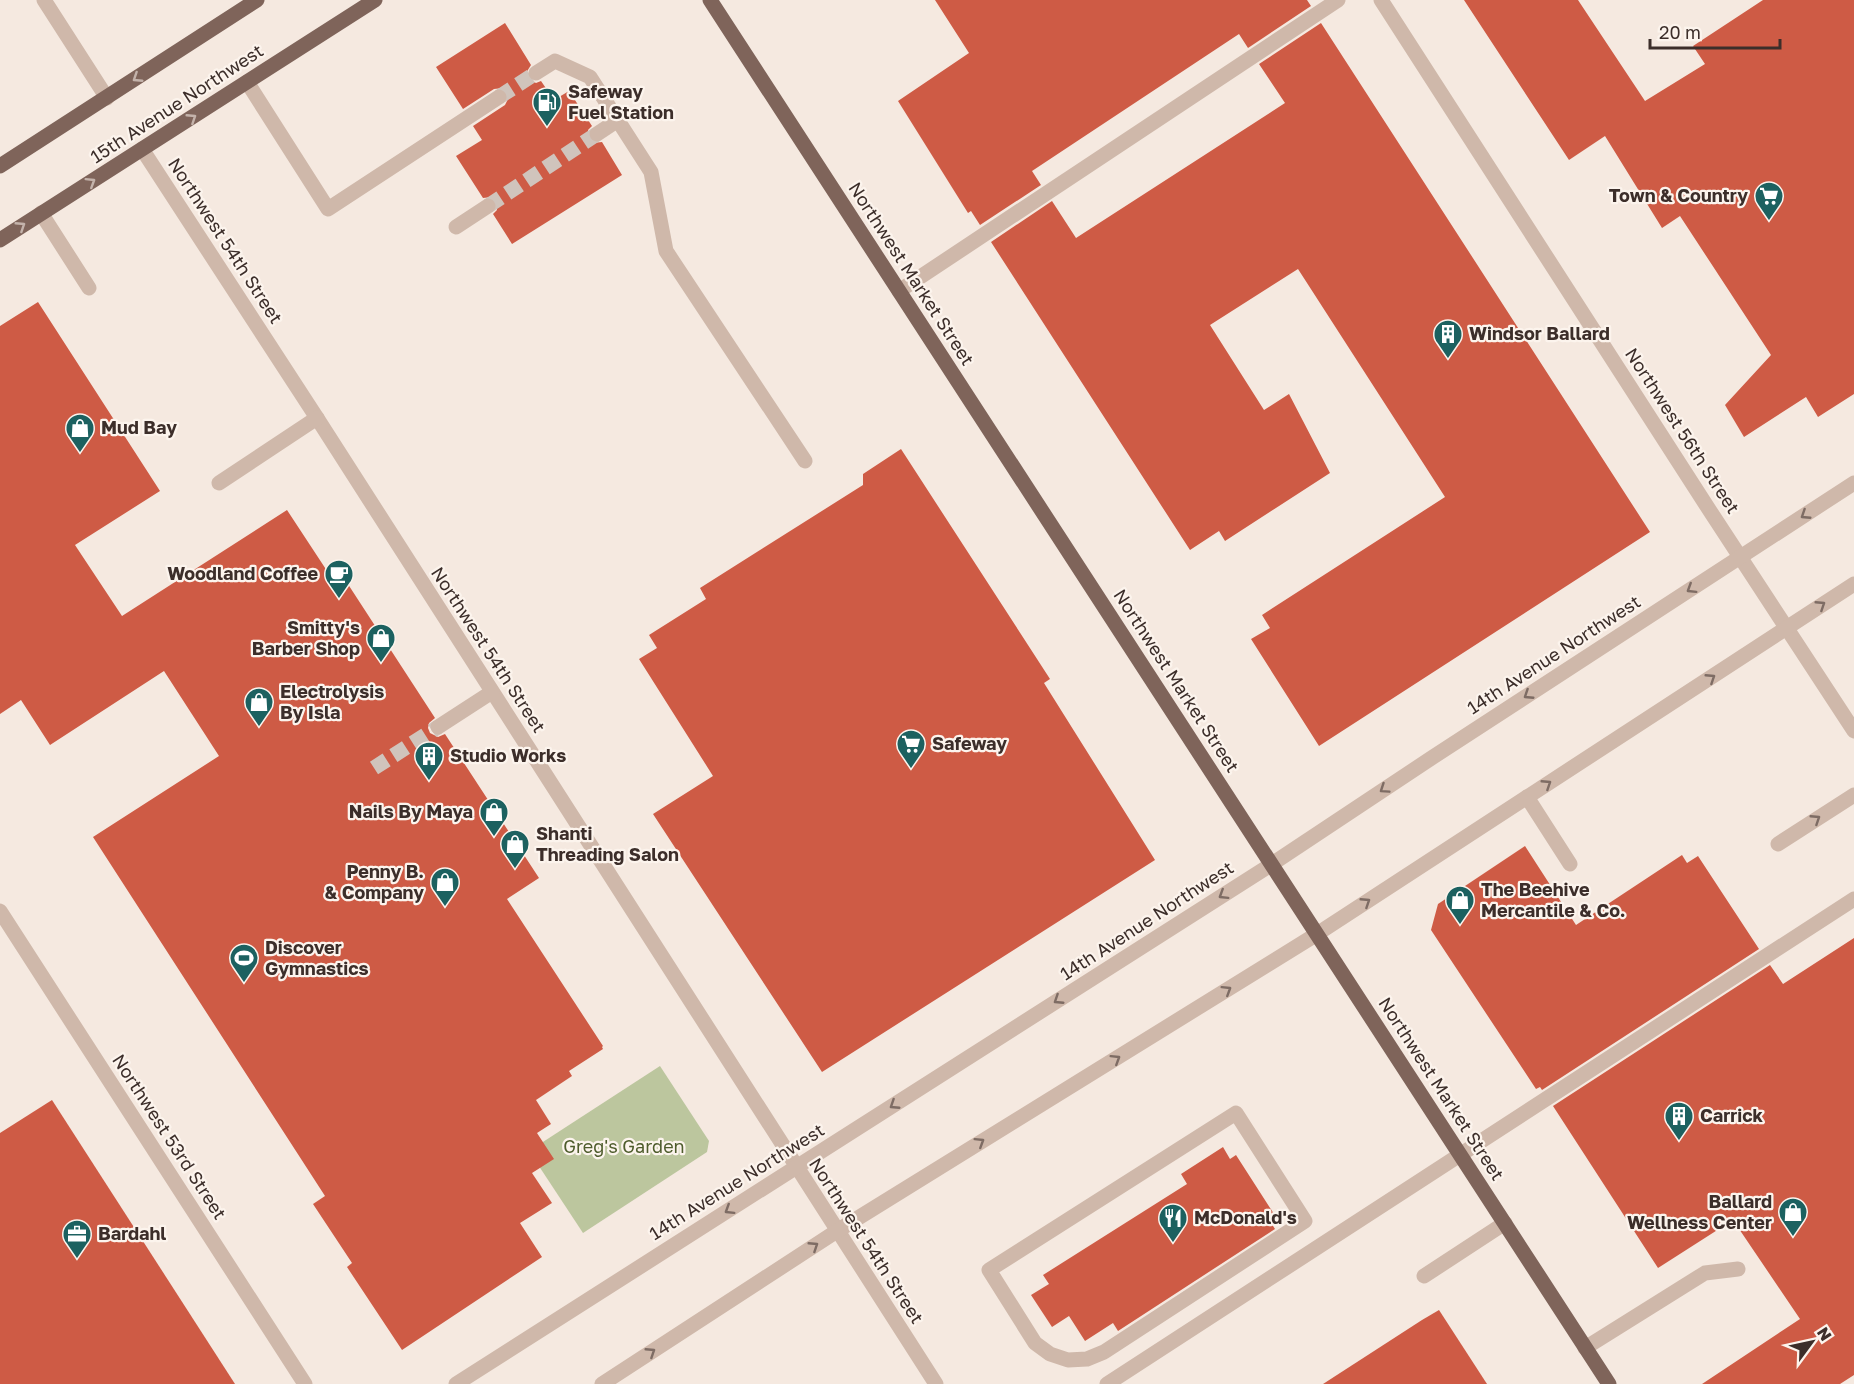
<svg xmlns="http://www.w3.org/2000/svg" width="1854" height="1384" viewBox="0 0 1854 1384" font-family="'Golos Text',sans-serif">
  <style>
    .green { fill: #bcc69e }
    .building { fill: #ce5b45 }
    .lines { fill: none; stroke-linecap: round; stroke-linejoin: round }
    .minor-tunnel { stroke: #d0c4bc; stroke-width: 15; stroke-dasharray: 15 8; stroke-linecap: butt }
    .minor { stroke: #cfb8aa; stroke-width: 15 }
    .major { stroke: #7f645a; stroke-width: 15 }
    .oneway { stroke: #c4b3ab }
    .oneway2 { stroke: #7e6c64 }
    .labels { text-anchor: middle; stroke-width: 4.5; stroke-linejoin: round; paint-order: stroke }
    .poi-label { font-size: 18px; font-weight: bold; fill: #3c2e2a; stroke: #fcf4ed; text-anchor: start }
    .street-label { font-size: 18px; fill: #3c2e2a; stroke: #fcf4ed }
    .park-label { font-size: 18px; fill: #4e5c2c; stroke: #fcf4ed }
  </style>
  <rect width="100%" height="100%" fill="#f5e9e0"/>
  <polygon class="green" points="660,1066 709,1141 707,1152 583,1233 529,1151"/>
  <g class="building">
    <polygon points="935,0 1307,0 1311,6 1248,48 1239,34 1032,171 1041,185 980,225 971,211 968,213 898,101 969,53"/>
    <polygon points="1464,0 1578,0 1645,101 1705,64 1693,46 1763,0 1854,0 1854,394 1818,417 1806,397 1744,437 1725,405 1771,355 1680,216 1662,228 1605,136 1569,160"/>
    <polygon points="505,23 531,65 526,73 528,79 536,83 541,81 554,100 569,91 592,126 588,130 589,139 593,143 602,142 622,175 512,244 493,214 497,210 496,201 492,197 483,198 456,156 482,140 473,126 505,105 509,97 507,92 503,88 494,89 463,109 436,67"/>
    <polygon points="1321,23 1650,532 1319,746 1251,639 1270,628 1262,615 1445,497 1298,269 1210,325 1264,410 1289,394 1330,473 1225,541 1219,531 1190,550 991,242 1052,201 1076,238 1285,103 1259,64"/>
    <polygon points="38,302 160,491 75,545 122,616 287,510 333,580 342,575 435,718 429,723 428,728 430,733 438,737 445,734 539,878 507,899 603,1046 602,1047 603,1049 569,1071 572,1076 536,1100 551,1124 537,1133 554,1159 532,1173 552,1203 520,1223 542,1257 402,1350 347,1267 352,1263 313,1204 325,1196 93,837 219,756 164,671 50,745 21,700 0,714 0,326"/>
    <polygon points="901,449 1050,679 1044,683 1155,860 822,1072 653,814 713,776 639,659 657,648 649,635 706,599 700,588 863,485 863,474"/>
    <polygon points="1525,846 1576,925 1682,855 1687,863 1698,856 1759,949 1542,1090 1540,1087 1536,1089 1431,930 1438,904"/>
    <polygon points="1854,938 1854,1375 1840,1384 1702,1384 1800,1319 1733,1220 1658,1268 1553,1106 1770,965 1783,984"/>
    <polygon points="52,1100 235,1384 0,1384 0,1133"/>
    <polygon points="1223,1147 1230,1159 1236,1155 1274,1214 1268,1218 1275,1229 1118,1331 1113,1323 1085,1341 1069,1316 1052,1327 1031,1295 1049,1284 1043,1275 1187,1184 1181,1174"/>
    <polygon points="1439,1310 1487,1384 1323,1384 1422,1320"/>
  </g>
  <g class="lines">
    <g class="minor-tunnel">
      <polyline points="499,97 536,73"/>
      <polyline points="488,206 597,134"/>
      <polyline points="374,768 438,727"/>
    </g>
    <g class="minor">
      <polyline points="44,0 107,98"/>
      <polyline points="1381,0 1710,511 1854,731"/>
      <polyline points="536,73 555,61 590,77 651,172 666,251 805,461"/>
      <polyline points="247,82 328,209 499,97"/>
      <polyline points="597,134 618,120"/>
      <polyline points="142,149 317,418 936,1384"/>
      <polyline points="41,213 89,288"/>
      <polyline points="456,227 488,206"/>
      <polyline points="899,291 1338,0"/>
      <polyline points="219,483 317,418"/>
      <polyline points="438,727 492,692"/>
      <polyline points="1527,797 1570,864"/>
      <polyline points="1778,844 1854,795"/>
      <polyline points="0,911 305,1384"/>
      <polygon points="1236,1113 1305,1221 1104,1352 1087,1359 1068,1360 1050,1354 1035,1343 989,1270"/>
      <polyline points="1424,1276 1505,1223"/>
      <polyline points="1585,1348 1705,1273 1738,1269"/>
      <polyline points="456,1384 1272,864 1433,757 1854,483"/>
      <polyline points="602,1384 837,1231 1317,934 1854,584"/>
      <polyline points="1107,1384 1854,899"/>
    </g>
    <g class="major">
      <polyline points="710,0 1609,1384"/>
      <polyline points="0,166 257,0"/>
      <polyline points="0,240 375,0"/>
    </g>
  </g>
  <defs><path id="oneway-chevron" d="M-2-3.5L2.5 0L-2 3.5" fill="none" stroke-width="1.6" stroke-linecap="round" stroke-linejoin="round" transform="scale(1.5)"/></defs>
  <g class="oneway">
    <use href="#oneway-chevron" transform="translate(137 78) rotate(147)"/>
    <use href="#oneway-chevron" transform="translate(192 118) rotate(-33)"/>
    <use href="#oneway-chevron" transform="translate(91 182) rotate(-32)"/>
    <use href="#oneway-chevron" transform="translate(21 226) rotate(-33)"/>
  </g>
  <g class="oneway2">
    <use href="#oneway-chevron" transform="translate(1805 515) rotate(147)"/>
    <use href="#oneway-chevron" transform="translate(1691 589) rotate(148)"/>
    <use href="#oneway-chevron" transform="translate(1821 605) rotate(-33)"/>
    <use href="#oneway-chevron" transform="translate(1711 678) rotate(-33)"/>
    <use href="#oneway-chevron" transform="translate(1528 695) rotate(147)"/>
    <use href="#oneway-chevron" transform="translate(1547 784) rotate(-33)"/>
    <use href="#oneway-chevron" transform="translate(1384 789) rotate(146)"/>
    <use href="#oneway-chevron" transform="translate(1816 819) rotate(-33)"/>
    <use href="#oneway-chevron" transform="translate(1223 895) rotate(148)"/>
    <use href="#oneway-chevron" transform="translate(1366 902) rotate(-33)"/>
    <use href="#oneway-chevron" transform="translate(1227 990) rotate(-32)"/>
    <use href="#oneway-chevron" transform="translate(1058 1000) rotate(147)"/>
    <use href="#oneway-chevron" transform="translate(1116 1059) rotate(-32)"/>
    <use href="#oneway-chevron" transform="translate(894 1105) rotate(147)"/>
    <use href="#oneway-chevron" transform="translate(980 1142) rotate(-32)"/>
    <use href="#oneway-chevron" transform="translate(729 1210) rotate(148)"/>
    <use href="#oneway-chevron" transform="translate(814 1246) rotate(-33)"/>
    <use href="#oneway-chevron" transform="translate(651 1352) rotate(-33)"/>
  </g>
  <defs>
    <g id="fuel-pin" transform="scale(1.5)"><path d="M0 17L-7.5 6A9.5 9.5 0 1 1 7.5 6Z" fill="#1c6160" stroke="#fcf4ed"/><path d="M-5.5-6h7V0h2V4h1.3V-2.5L3-4.5l.8-.8L6-3V5H2.5V1h-1V6h-7ZM-4.2-4.7v3.2H.2V-4.7Z" fill="#fff"/></g>
    <g id="supermarket-pin" transform="scale(1.5)"><path d="M0 17L-7.5 6A9.5 9.5 0 1 1 7.5 6Z" fill="#1c6160" stroke="#fcf4ed"/><path d="M-6-5.5h2.5l.6 2H6L4.5 2H-2.5L-4.4-4H-6ZM-1.5 3.2a1.3 1.3 0 1 0 .1 0ZM3 3.2a1.3 1.3 0 1 0 .1 0Z" fill="#fff"/></g>
    <g id="building-pin" transform="scale(1.5)"><path d="M0 17L-7.5 6A9.5 9.5 0 1 1 7.5 6Z" fill="#1c6160" stroke="#fcf4ed"/><path d="M-4-6H4V6H1V3H-1V6H-4ZM-2.5-4.3h1.7v1.8h-1.7ZM.8-4.3h1.7v1.8H.8ZM-2.5-1h1.7V.8h-1.7ZM.8-1h1.7V.8H.8Z" fill="#fff"/></g>
    <g id="shop-pin" transform="scale(1.5)"><path d="M0 17L-7.5 6A9.5 9.5 0 1 1 7.5 6Z" fill="#1c6160" stroke="#fcf4ed"/><path d="M-5-2.5h2.3a2.7 3.5 0 0 1 5.4 0H5L5.5 6h-11ZM-1.5-2.5h3a1.5 2.3 0 0 0-3 0Z" fill="#fff"/></g>
    <g id="cafe-pin" transform="scale(1.5)"><path d="M0 17L-7.5 6A9.5 9.5 0 1 1 7.5 6Z" fill="#1c6160" stroke="#fcf4ed"/><path d="M-5.5-4.5H6V0H3Q3 3.5 0 3.5H-2.5Q-5.5 3.5-5.5 0ZM3-3.2v2h1.7v-2ZM-6 4.5H4V6H-6Z" fill="#fff"/></g>
    <g id="stadium-pin" transform="scale(1.5)"><path d="M0 17L-7.5 6A9.5 9.5 0 1 1 7.5 6Z" fill="#1c6160" stroke="#fcf4ed"/><path d="M0-5a6.5 5 0 1 0 0 10a6.5 5 0 1 0 0-10ZM-3.5-1.8h7v3.6h-7Z" fill="#fff"/></g>
    <g id="restaurant-pin" transform="scale(1.5)"><path d="M0 17L-7.5 6A9.5 9.5 0 1 1 7.5 6Z" fill="#1c6160" stroke="#fcf4ed"/><path d="M-5-6h1v4h1v-4h1v4h1v-4h1v5L-1.5 .5V6h-2V.5L-5-1ZM5-6V6H3V1.5H1.5Q1.5-4 5-6Z" fill="#fff"/></g>
    <g id="office-pin" transform="scale(1.5)"><path d="M0 17L-7.5 6A9.5 9.5 0 1 1 7.5 6Z" fill="#1c6160" stroke="#fcf4ed"/><path d="M-6-3h4V-5.5h4V-3h4V5H-6ZM-1-4.5V-3h2v-1.5ZM-6 0V1H6V0Z" fill="#fff"/></g>
  </defs>
  <g fill-rule="evenodd">
    <use href="#fuel-pin" x="547" y="102"/>
    <use href="#supermarket-pin" x="1769" y="196"/>
    <use href="#building-pin" x="1448" y="334"/>
    <use href="#shop-pin" x="80" y="428"/>
    <use href="#cafe-pin" x="339" y="574"/>
    <use href="#shop-pin" x="381" y="638"/>
    <use href="#shop-pin" x="259" y="702"/>
    <use href="#supermarket-pin" x="911" y="744"/>
    <use href="#building-pin" x="429" y="756"/>
    <use href="#shop-pin" x="494" y="812"/>
    <use href="#shop-pin" x="515" y="844"/>
    <use href="#shop-pin" x="445" y="882"/>
    <use href="#shop-pin" x="1460" y="900"/>
    <use href="#stadium-pin" x="244" y="958"/>
    <use href="#building-pin" x="1679" y="1116"/>
    <use href="#shop-pin" x="1793" y="1212"/>
    <use href="#restaurant-pin" x="1173" y="1218"/>
    <use href="#office-pin" x="77" y="1234"/>
  </g>
  <g class="labels">
    <g class="poi-label">
      <text x="568" y="98">Safeway<tspan x="568" dy="21">Fuel Station</tspan></text>
      <text x="1748" y="202" text-anchor="end">Town &amp; Country</text>
      <text x="1469" y="340">Windsor Ballard</text>
      <text x="101" y="434">Mud Bay</text>
      <text x="318" y="580" text-anchor="end">Woodland Coffee</text>
      <text x="360" y="634" text-anchor="end">Smitty's<tspan x="360" dy="21">Barber Shop</tspan></text>
      <text x="280" y="698">Electrolysis<tspan x="280" dy="21">By Isla</tspan></text>
      <text x="932" y="750">Safeway</text>
      <text x="450" y="762">Studio Works</text>
      <text x="473" y="818" text-anchor="end">Nails By Maya</text>
      <text x="536" y="840">Shanti<tspan x="536" dy="21">Threading Salon</tspan></text>
      <text x="424" y="878" text-anchor="end">Penny B.<tspan x="424" dy="21">&amp; Company</tspan></text>
      <text x="1481" y="896">The Beehive<tspan x="1481" dy="21">Mercantile &amp; Co.</tspan></text>
      <text x="265" y="954">Discover<tspan x="265" dy="21">Gymnastics</tspan></text>
      <text x="1700" y="1122">Carrick</text>
      <text x="1772" y="1208" text-anchor="end">Ballard<tspan x="1772" dy="21">Wellness Center</tspan></text>
      <text x="1194" y="1224">McDonald's</text>
      <text x="98" y="1240">Bardahl</text>
    </g>
    <g class="street-label">
      <text transform="translate(177 104) rotate(-33)" y="6">15th Avenue Northwest</text>
      <text transform="translate(225 241) rotate(57)" y="6">Northwest 54th Street</text>
      <text transform="translate(911 274) rotate(57)" y="6">Northwest Market Street</text>
      <text transform="translate(1682 431) rotate(57)" y="6">Northwest 56th Street</text>
      <text transform="translate(488 650) rotate(57)" y="6">Northwest 54th Street</text>
      <text transform="translate(1554 655) rotate(-33)" y="6">14th Avenue Northwest</text>
      <text transform="translate(1176 681) rotate(57)" y="6">Northwest Market Street</text>
      <text transform="translate(1147 921) rotate(-33)" y="6">14th Avenue Northwest</text>
      <text transform="translate(1441 1089) rotate(57)" y="6">Northwest Market Street</text>
      <text transform="translate(169 1137) rotate(57)" y="6">Northwest 53rd Street</text>
      <text transform="translate(737 1182) rotate(-32)" y="6">14th Avenue Northwest</text>
      <text transform="translate(866 1241) rotate(57)" y="6">Northwest 54th Street</text>
    </g>
    <g class="park-label">
      <text x="624" y="1153">Greg's Garden</text>
    </g>
  </g>
  <g transform="translate(1812 1342) rotate(57)" stroke="#fcf4ed" stroke-width="4.5" paint-order="stroke">
  <path d="M0-4.5L10 22L0 15L-10 22Z" fill="#3c2e2a"/>
  <text y="-9" font-size="16" font-weight="bold" text-anchor="middle" fill="#3c2e2a">N</text>
  </g>
  <path d="M1650 39v9h130v-9" fill="none" stroke="#3c2e2a" stroke-width="3"/>
  <text x="1659" y="39" font-size="18" fill="#3c2e2a" stroke="#fcf4ed" stroke-width="4.5" paint-order="stroke">20 m</text>
</svg>
